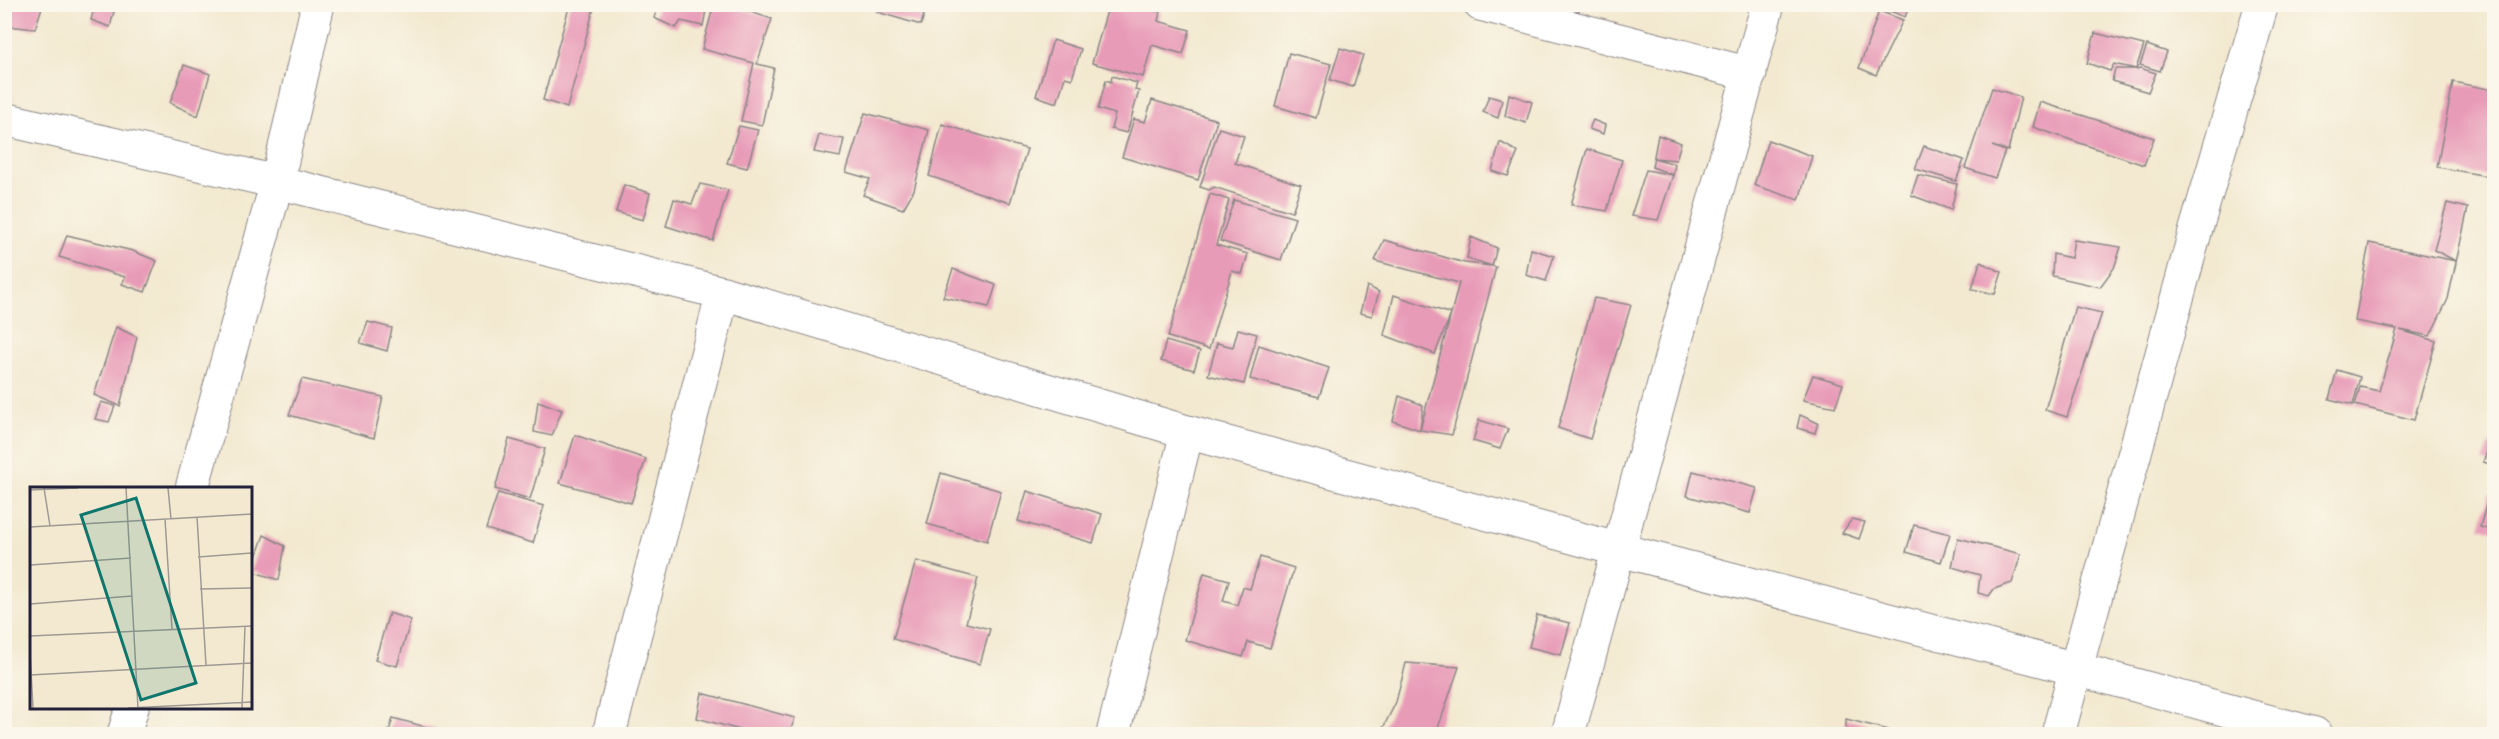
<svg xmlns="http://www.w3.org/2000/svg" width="2499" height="739" viewBox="0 0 2499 739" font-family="'IM FELL French Canon',serif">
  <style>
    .building { fill: #e89bb7 }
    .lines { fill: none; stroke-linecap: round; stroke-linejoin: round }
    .minor-casing { stroke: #8a8686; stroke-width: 35 }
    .minor { stroke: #fff; stroke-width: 33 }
    .inset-road { fill: none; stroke: #9f9994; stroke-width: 1.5 }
    .view { fill: #0f766e; fill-opacity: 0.15; stroke: #0f766e; stroke-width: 3 }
    .inset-edge { fill: none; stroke: #22223b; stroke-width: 3 }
  </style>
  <rect width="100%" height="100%" fill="#fbf7ec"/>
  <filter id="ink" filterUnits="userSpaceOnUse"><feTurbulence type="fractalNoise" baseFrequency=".0167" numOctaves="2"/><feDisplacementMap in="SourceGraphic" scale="12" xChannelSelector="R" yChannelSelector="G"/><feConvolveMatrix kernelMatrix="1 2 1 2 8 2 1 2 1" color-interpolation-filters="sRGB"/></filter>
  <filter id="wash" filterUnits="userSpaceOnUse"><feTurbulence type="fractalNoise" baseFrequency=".008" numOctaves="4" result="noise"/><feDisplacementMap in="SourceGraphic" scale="24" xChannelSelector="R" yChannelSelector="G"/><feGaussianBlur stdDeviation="1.35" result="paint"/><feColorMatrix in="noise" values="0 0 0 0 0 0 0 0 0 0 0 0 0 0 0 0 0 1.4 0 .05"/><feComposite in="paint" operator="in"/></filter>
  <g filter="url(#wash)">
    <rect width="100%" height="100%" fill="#f3e9d0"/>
    <g id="blocks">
      <g class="building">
        <polygon points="12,4 43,4 35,29 8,26"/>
        <polygon points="95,4 116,4 110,27 91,20"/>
        <polygon points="570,4 595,4 567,108 543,100"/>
        <polygon points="659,4 707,5 703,26 681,21 676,28 654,18"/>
        <polygon points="714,4 726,4 772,19 757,64 774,68 762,125 741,121 754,63 702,49"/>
        <polygon points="879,4 927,4 921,25 877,12"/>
        <polygon points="1109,4 1134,4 1160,12 1158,21 1190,30 1183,54 1152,45 1143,77 1092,63"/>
        <polygon points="1534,4 1581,4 1576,21"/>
        <polygon points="1873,4 1910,4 1905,17"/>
        <polygon points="1879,11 1903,20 1876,75 1859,68"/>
        <polygon points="2095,33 2144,45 2136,69 2140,68 2156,73 2148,92 2112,81 2115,69 2136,69 2114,64 2110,71 2087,63"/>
        <polygon points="1053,40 1081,49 1072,79 1065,77 1057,103 1036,96"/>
        <polygon points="2147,45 2167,52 2160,71 2140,65"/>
        <polygon points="1340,48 1363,55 1353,87 1330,80"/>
        <polygon points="1289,53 1331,64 1316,118 1275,106"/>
        <polygon points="184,65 210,74 198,116 170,103"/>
        <polygon points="1112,76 1137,83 1135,90 1139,91 1127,133 1111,129 1115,114 1098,109 1106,80 1111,82"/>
        <polygon points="2453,82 2494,90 2493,177 2437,167"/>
        <polygon points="1992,88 2021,97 2008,151 1992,146 2005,151 1995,178 1965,168"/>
        <polygon points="1509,94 1532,102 1526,123 1505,116"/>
        <polygon points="1489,96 1502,100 1498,118 1483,112"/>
        <polygon points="1152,100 1217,120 1198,180 1122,157 1134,119 1145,122"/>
        <polygon points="2040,102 2154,138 2144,165 2033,127"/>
        <polygon points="865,113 929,130 914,190 903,209 863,195 870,179 846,172"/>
        <polygon points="1593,120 1605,125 1603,134 1589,129"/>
        <polygon points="942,124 1027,149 1010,203 929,176"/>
        <polygon points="739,126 758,130 747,168 727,163"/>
        <polygon points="1219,128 1244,136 1235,163 1301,185 1292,212 1214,187 1209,190 1200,187"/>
        <polygon points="819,135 844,139 840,157 814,152"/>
        <polygon points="1658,135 1681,143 1676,160 1654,158 1675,164 1673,175 1652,167"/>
        <polygon points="1768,140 1812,156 1799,200 1754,185"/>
        <polygon points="1500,142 1518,152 1508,176 1492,171"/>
        <polygon points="1924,146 1964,160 1956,181 1915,169"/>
        <polygon points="1587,149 1622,160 1607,211 1571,205"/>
        <polygon points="1646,170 1673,175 1658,220 1631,216"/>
        <polygon points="1918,175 1957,184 1951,210 1911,195"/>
        <polygon points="700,184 728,190 713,241 666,226 674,199 692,204"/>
        <polygon points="624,185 650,193 643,220 616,212"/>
        <polygon points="1210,194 1229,200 1216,245 1248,254 1242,274 1232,271 1209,349 1168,337"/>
        <polygon points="1234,200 1295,218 1281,260 1220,241"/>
        <polygon points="2447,203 2468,208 2448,299 2430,336 2400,330 2436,341 2414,420 2355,405 2360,387 2379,391 2397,329 2355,321 2369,243 2456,261 2434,250"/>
        <polygon points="67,235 133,251 157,261 145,292 122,284 125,277 59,257"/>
        <polygon points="1471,237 1497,248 1492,266 1496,267 1452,435 1420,430 1451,314 1435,354 1384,335 1394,295 1451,314 1459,283 1375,261 1384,240 1465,263 1492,266 1467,258"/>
        <polygon points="2074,240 2121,247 2114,268 2100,287 2052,276 2053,254 2071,258"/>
        <polygon points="1531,249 1554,256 1546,281 1526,275"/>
        <polygon points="1980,262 2002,272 1995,294 1972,289"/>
        <polygon points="953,269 996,285 989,307 943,297"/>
        <polygon points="1367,286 1379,292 1372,316 1360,313"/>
        <polygon points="1594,298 1631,305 1590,439 1558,428"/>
        <polygon points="2075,307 2102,313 2067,417 2045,410"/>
        <polygon points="368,322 392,328 387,351 360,343"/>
        <polygon points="116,327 137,337 120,406 94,395"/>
        <polygon points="1238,329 1257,334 1244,384 1208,375 1217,343 1233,347"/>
        <polygon points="1166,341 1200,351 1194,370 1161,361"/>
        <polygon points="1259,345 1329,368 1319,397 1250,379"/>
        <polygon points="2337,370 2360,377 2353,405 2329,399"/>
        <polygon points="1813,375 1843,384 1835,407 1803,400"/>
        <polygon points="302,379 383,397 374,438 289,415"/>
        <polygon points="1399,396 1423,405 1420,430 1393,421"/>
        <polygon points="538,401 562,410 552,436 534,432"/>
        <polygon points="101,402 115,406 109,422 95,419"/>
        <polygon points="1800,415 1818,423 1815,433 1797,428"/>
        <polygon points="1479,420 1508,429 1500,449 1473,441"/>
        <polygon points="575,435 646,459 631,503 560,483"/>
        <polygon points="509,439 545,449 530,499 495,489"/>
        <polygon points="2491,442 2494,443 2494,465 2483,462"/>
        <polygon points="1693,471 1757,488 1750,513 1687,496"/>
        <polygon points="941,473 1001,491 987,541 927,524"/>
        <polygon points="1027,491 1102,514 1093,543 1018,521"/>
        <polygon points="498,493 544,506 533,543 486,529"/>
        <polygon points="2489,494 2494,496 2494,531 2480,527"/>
        <polygon points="1852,519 1865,522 1859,539 1842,533"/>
        <polygon points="1914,525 1950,534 1941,562 1906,552"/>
        <polygon points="264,535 285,546 279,580 251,571"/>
        <polygon points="1958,538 2021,554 2012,583 1994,589 1989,596 1978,593 1980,575 1952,567"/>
        <polygon points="1260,557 1294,568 1270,648 1248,642 1243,657 1185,640 1204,573 1229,580 1223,601 1237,605 1243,587 1250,589"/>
        <polygon points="916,561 978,578 966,623 990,629 980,664 893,639"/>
        <polygon points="389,613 411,620 397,666 375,660"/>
        <polygon points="1537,615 1570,623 1561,655 1529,647"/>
        <polygon points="1406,663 1459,667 1436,734 1380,734 1396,702"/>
        <polygon points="702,693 795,718 789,734 754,734 697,718"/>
        <polygon points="393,718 437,730 436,734 388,734"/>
        <polygon points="1846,719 1889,730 1888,734 1846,734"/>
        <polygon points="535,729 557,734 533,734"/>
      </g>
    </g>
  </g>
  <g filter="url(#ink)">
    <use href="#blocks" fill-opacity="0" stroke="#8a8686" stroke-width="1.5"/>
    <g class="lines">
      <g class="minor-casing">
        <g id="minor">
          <polyline points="1480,4 1750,74"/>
          <polyline points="4,119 277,182 723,293 1187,432 1624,551 2076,669 2315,734"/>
          <polyline points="192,488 277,182 318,4"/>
          <polyline points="124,734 132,708"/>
          <polyline points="609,734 723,293"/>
          <polyline points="1113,734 1187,432"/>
          <polyline points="1568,734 1768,4"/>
          <polyline points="2058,734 2196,229 2262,4"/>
        </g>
      </g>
      <use href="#minor" class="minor"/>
    </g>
  </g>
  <g transform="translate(30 487)">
    <rect width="222" height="222" fill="#f3e9d0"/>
    <path class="inset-road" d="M14 1 20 39M96 1 108 221M138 1 141 32M0 3 48 1M167 30 176 178M135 32 142 142M0 40 222 27M168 70 222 66M0 78 101 71M170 102 222 101M0 117 102 109M0 149 222 139M0 165 3 221M0 188 222 176M98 221 222 215M212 221 215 139"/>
    <path class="view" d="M106 11 166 196 111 213 51 28Z"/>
    <rect width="222" height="222" class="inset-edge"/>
  </g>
  <rect width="2499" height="739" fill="none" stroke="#fbf7ec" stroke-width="24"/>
</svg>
